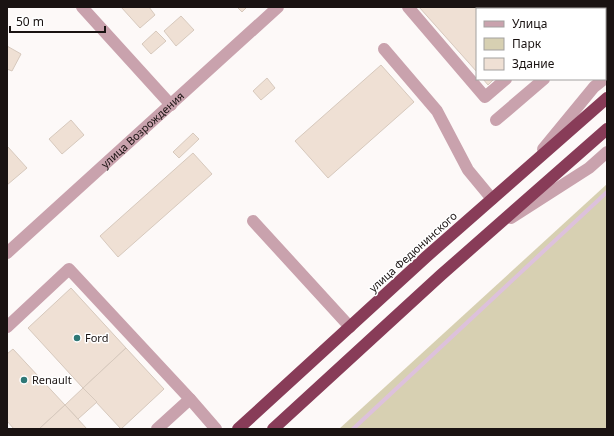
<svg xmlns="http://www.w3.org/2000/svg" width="614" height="436" viewBox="0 0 614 436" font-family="'Noto Sans',sans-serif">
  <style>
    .green { fill: #d7d0b2 }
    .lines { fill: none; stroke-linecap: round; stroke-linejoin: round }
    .stream { stroke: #ddc1dc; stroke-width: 4 }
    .building { fill: #efe0d4; stroke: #d7c9bd }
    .minor { stroke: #c9a2ad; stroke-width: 12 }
    .highway { stroke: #883c58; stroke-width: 12 }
    .poi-dot { fill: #2f7876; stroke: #fff; stroke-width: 1.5 }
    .labels { text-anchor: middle; stroke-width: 3; stroke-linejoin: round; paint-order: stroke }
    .street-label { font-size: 11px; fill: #1a1312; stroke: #fff }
    .poi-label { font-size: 11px; fill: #1a1312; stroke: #fff; text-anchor: start }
  </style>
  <rect width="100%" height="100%" fill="#fdf9f8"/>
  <polygon class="green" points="607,184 607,429 339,429"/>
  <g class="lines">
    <polyline class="stream" points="353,429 607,192"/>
  </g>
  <g class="building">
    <polygon points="121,7 149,7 155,15 140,28"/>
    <polygon points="237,7 247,7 242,12"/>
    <polygon points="419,7 576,7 573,9 477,9 477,72"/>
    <polygon points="181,16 194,30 176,46 164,31"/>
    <polygon points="156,31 166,41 151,54 142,44"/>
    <polygon points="7,46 21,54 12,71 7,69"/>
    <polygon points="381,65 414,102 328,178 295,141"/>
    <polygon points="267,78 275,88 261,100 253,91"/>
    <polygon points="483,79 494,79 488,85"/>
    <polygon points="71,120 84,135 62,154 49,139"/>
    <polygon points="193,133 199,139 179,158 173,152"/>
    <polygon points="8,147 27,168 7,185 7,148"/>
    <polygon points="193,153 212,174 118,257 100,236"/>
    <polygon points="71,288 126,348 83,388 28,328"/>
    <polygon points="126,348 164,389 121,429 83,388"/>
    <polygon points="13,349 65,405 39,429 14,429 7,421 7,354"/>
    <polygon points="83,388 97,402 78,419 65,405"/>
    <polygon points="65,405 87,429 39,429"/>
  </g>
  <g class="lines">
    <g class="minor">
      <polyline points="82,7 171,105"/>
      <polyline points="408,7 485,97 506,79"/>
      <polyline points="591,9 593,7"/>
      <polyline points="605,26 607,24"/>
      <polyline points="384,49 437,111 468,170 492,199"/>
      <polyline points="496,120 544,79"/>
      <polyline points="543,149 594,87 604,79"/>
      <polyline points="511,218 589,168 607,152"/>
      <polyline points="253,221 350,327"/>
      <path id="s1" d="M7 253 278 7"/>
      <polyline points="7,327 69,269 190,399"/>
      <polyline points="157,429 190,399 216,429"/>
    </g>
    <g class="highway">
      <polyline points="238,429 426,257 607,98"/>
      <polyline points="273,429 441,275 607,129"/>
    </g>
  </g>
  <g class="poi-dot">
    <circle cx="77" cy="338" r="4"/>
    <circle cx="24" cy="380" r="4"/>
  </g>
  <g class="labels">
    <g class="street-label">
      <text dy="4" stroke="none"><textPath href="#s1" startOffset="183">улица Возрождения</textPath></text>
      <text transform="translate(413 252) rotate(-42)" y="4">улица Федюнинского</text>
    </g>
    <g class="poi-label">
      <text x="85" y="342">Ford</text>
      <text x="32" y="384">Renault</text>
    </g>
  </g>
  <rect width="614" height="436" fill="none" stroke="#1a1312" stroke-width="16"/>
  <rect x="476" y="8" width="130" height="72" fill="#ffffff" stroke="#a3a1a0"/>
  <rect x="484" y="21" width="20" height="6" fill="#c9a2ad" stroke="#a3a1a0"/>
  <text x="512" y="28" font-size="12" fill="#1a1312">Улица</text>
  <rect x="484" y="38" width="20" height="12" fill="#d7d0b2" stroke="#a3a1a0"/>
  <text x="512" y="48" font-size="12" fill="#1a1312">Парк</text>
  <rect x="484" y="58" width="20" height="12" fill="#efe0d4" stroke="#a3a1a0"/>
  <text x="512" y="68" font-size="12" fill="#1a1312">Здание</text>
  <path d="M10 26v6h95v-6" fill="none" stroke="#1a1312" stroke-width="2"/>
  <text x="16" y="26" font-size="12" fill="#1a1312" stroke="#ffffff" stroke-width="3" paint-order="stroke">50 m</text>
</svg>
